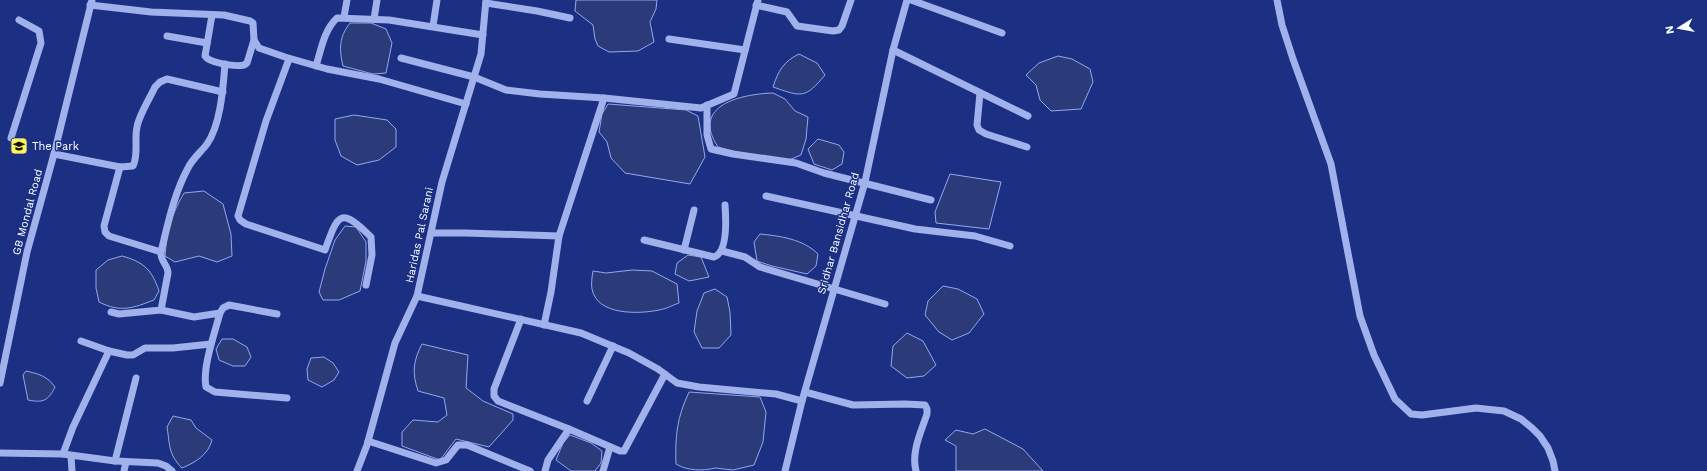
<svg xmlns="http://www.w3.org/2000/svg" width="1707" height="471" viewBox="0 0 1707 471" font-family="'Work Sans',sans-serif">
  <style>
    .water { fill: #2b3a79; stroke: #94a8ed }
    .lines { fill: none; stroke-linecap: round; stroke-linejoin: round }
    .minor { stroke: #a1b1eb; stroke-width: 7 }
    .labels { text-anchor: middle; stroke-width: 3; stroke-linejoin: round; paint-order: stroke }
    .poi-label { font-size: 11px; fill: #fff; stroke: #1b3083; text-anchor: start }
    .street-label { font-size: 11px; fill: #fff; stroke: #1b3083 }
  </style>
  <rect width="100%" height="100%" fill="#1b3083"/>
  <g class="water">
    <polygon points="576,0 657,0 656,9 650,22 654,42 638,51 609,52 598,46 595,39 593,25 575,11"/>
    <path d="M350 23H371L386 29 392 43 386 73 373 74 343 66C339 49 339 37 350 23Z"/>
    <path d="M799 54 817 63 825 75C805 99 802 97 773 87 778 71 784 61 799 54Z"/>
    <polygon points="1058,56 1072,59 1090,69 1093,82 1081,109 1051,111 1040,100 1036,85 1026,75 1039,63"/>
    <path d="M773 93 785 99 795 111 808 117 806 139 801 155 789 160 736 152 718 147C690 105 742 94 773 93Z"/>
    <polygon points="608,104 686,110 698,116 705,157 690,184 625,173 611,158 607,142 599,132 602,114"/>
    <polygon points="354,115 387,120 396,129 396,147 379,160 357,165 341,156 335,140 335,119"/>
    <polygon points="818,139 839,145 844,152 842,164 832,170 814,164 808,149"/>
    <polygon points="950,174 1001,182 989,229 936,223 935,212"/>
    <path d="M204 191 223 204 231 234 232 256 217 262 199 256 175 262 165 256C167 231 171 215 184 193Z"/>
    <polygon points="345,226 356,227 366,242 366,261 360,291 339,300 323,300 319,292 325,269 335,240"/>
    <path d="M760 234C780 236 803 239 818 254L816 266 807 274 772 266 757 261 754 242Z"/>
    <polygon points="688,255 701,257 709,277 689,281 675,274 677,263"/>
    <path d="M122 256C144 262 152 270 159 291L154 300C133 308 121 313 99 302L96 288V270L108 260Z"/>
    <path d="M632 270 652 271 677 284 679 303C673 305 666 309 659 310 640 314 597 316 592 289 591 284 592 277 593 271L606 273Z"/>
    <polygon points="943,286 958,289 977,299 984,314 969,333 952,340 939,332 925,315 928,301"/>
    <polygon points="715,289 727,297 730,312 731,335 719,348 702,348 694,332 697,311 704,293"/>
    <polygon points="907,333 923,341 936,365 924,376 907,378 891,366 893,346"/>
    <polygon points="222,339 233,339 247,347 251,357 245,366 233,366 219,360 216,349"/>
    <path d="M422 344 468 355 466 388 483 401 513 414V420L489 447 456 439 440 460 402 446V432L413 420 438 422 447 415 444 398 418 391C412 373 413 361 422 344Z"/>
    <polygon points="324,357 333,363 339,372 334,380 322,387 308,380 307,369 311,358"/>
    <path d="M26 371C39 374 47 376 55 387 48 401 43 403 28 400L23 375Z"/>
    <path d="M689 392 760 397 766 412 763 442 754 465 733 470 715 468C704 471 687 471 676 464 675 435 677 418 689 392Z"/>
    <path d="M173 416 191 420 196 428 212 440C208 455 196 462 182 468 168 454 170 445 167 427Z"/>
    <polygon points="985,429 1023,449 1043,471 956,471 956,446 945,440 956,430 973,434"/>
    <polygon points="570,435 591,443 602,451 601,463 595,471 571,471 556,460 563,443"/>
  </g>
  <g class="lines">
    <g class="minor">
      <polyline points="911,0 1002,33"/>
      <polyline points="1277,0 1282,25 1293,59 1331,164 1360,316 1374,355 1395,399 1411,414 1422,415 1476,408 1504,411 1521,419 1532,428 1540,436 1548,448 1553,461 1555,471"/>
      <polyline points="486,3 537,11 570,18"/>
      <polyline points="90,5 151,12 224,15 250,21 253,23 254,40 259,48 285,57 327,69 379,79 466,104"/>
      <polyline points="756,5 787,12 797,26 833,31 839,30 842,26 851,0"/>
      <path d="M212 15 205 56C209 63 235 67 244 65L247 63 254 40"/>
      <polyline points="344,17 347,0"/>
      <polyline points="374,19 377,0"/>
      <polyline points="433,26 437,0"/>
      <polyline points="167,36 207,43"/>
      <polyline points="669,39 745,50"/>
      <polyline points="893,50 1028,116"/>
      <polyline points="401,58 474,77 506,90 540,94 604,98 701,108 734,94 758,0"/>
      <path d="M289 59 266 121 238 216 240 220 246 224 325 250C338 214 340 206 371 237L372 255 366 285"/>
      <path d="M316 66C321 50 324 30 337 18L389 20 483 35"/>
      <polyline points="980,93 977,125 979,130 986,134 1027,147"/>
      <polyline points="707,105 707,135 711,149 733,154 796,163 824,173 931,200"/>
      <polyline points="11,138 41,43 39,31 19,20"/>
      <path d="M54 154 120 167 133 166C139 154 134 140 137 127 139 115 150 98 155 87L160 82 167 79 223 92"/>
      <polyline points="120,167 104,226 105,232 109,236 161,252"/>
      <polyline points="766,196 915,229 975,236 1010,246"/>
      <polyline points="431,233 466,233 559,236"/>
      <path d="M644 240 714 257C728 252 726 218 725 205"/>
      <polyline points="684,250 694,210"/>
      <polyline points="722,251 745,257 760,267 885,304"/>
      <polyline points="417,296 581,333 629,353 658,369 677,383 699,387 776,394 802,401"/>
      <path d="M161 310 194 317 220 313C215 332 202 368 206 387L215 392 287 398"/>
      <path d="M111 312 119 314 161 310 168 273C168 265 160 261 161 252 168 223 174 194 188 168 193 158 201 152 207 144 221 124 223 87 225 64"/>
      <polyline points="220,313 223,308 229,305 277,314"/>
      <polyline points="521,319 494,389 494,396 498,401 569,429"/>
      <polyline points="544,325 551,292 559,236 604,98"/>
      <polyline points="81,341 109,351 127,355 133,355 145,348 173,348 211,344"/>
      <polyline points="0,383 27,252 54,154 92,0"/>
      <path d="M805 392 853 405 905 404 925 405 927 409V414C921 432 911 452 916 471"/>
      <polyline points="587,401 613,346"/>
      <polyline points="368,441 436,463 446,460 458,445 467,445 530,471"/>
      <polyline points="0,453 63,454 115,461 158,463 166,466 172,471"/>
      <polyline points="63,454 73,427 109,351"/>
      <polyline points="71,456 72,471"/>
      <polyline points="115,461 136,378"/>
      <polyline points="124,471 126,462"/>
      <polyline points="357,471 367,445 395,343 417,296 442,182 481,54 486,0"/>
      <polyline points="545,471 548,460 569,429 620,451 624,451 665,374"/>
      <polyline points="603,471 610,447"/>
      <polyline points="785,471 802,401 865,182 893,50 907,0"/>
    </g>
  </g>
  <defs>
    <g id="university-square" transform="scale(0.9)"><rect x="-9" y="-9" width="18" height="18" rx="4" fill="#fcf45d" stroke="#1b3083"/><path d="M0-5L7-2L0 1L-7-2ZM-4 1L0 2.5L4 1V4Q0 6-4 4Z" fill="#111"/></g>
  </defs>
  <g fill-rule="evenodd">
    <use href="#university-square" x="19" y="146"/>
  </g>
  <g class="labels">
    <g class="poi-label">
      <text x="32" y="150">The Park</text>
    </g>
    <g class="street-label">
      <text transform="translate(27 212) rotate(-75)" y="4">GB Mondal Road</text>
      <text transform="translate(838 233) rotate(-74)" y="4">Sridhar Bansidhar Road</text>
      <text transform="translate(419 235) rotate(-78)" y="4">Haridas Pal Sarani</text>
    </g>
  </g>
  <g transform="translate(1679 28) rotate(259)" stroke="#1b3083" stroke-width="3" paint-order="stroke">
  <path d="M0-3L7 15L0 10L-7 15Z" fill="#ffffff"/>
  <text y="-6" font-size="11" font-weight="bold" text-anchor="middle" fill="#ffffff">N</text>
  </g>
</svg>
